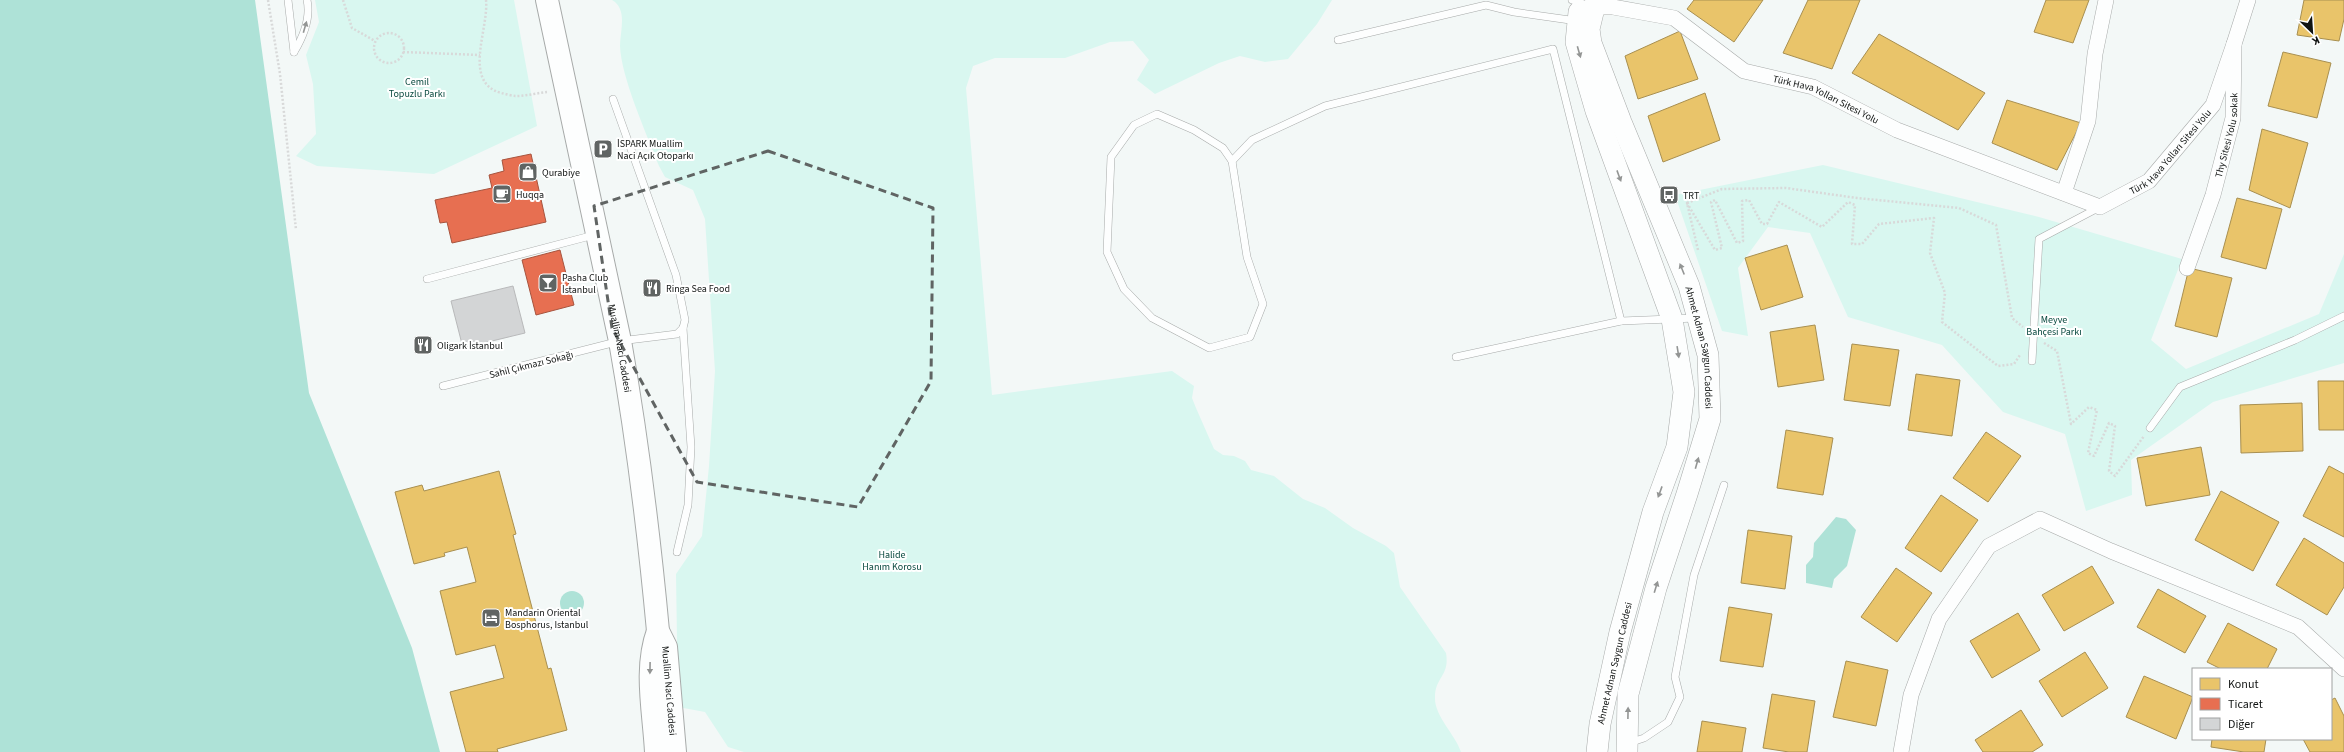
<svg xmlns="http://www.w3.org/2000/svg" width="2344" height="752" viewBox="0 0 2344 752" font-family="'Source Sans 3',sans-serif">
  <style>
    .green { fill: #d9f7f0 }
    .water { fill: #aee2d7 }
    .homes { fill: #e9c46a; stroke: #a88f50 }
    .shops { fill: #e76f51; stroke: #a7543e }
    .building { fill: #d3d5d6; stroke: #b8b9ba }
    .lines { fill: none; stroke-linecap: round; stroke-linejoin: round }
    .lane-casing { stroke: #a7aaa9; stroke-width: 8 }
    .street-casing { stroke: #a7aaa9; stroke-width: 16 }
    .secondary-casing { stroke: #a7aaa9; stroke-width: 22 }
    .primary-casing { stroke: #a7aaa9; stroke-width: 24 }
    .path { stroke: #d8d9d9; stroke-width: 2.5; stroke-dasharray: 2 2; stroke-linecap: butt }
    .lane { stroke: #fdfefe; stroke-width: 7 }
    .street { stroke: #fdfefe; stroke-width: 15 }
    .secondary { stroke: #fdfefe; stroke-width: 21 }
    .primary { stroke: #fdfefe; stroke-width: 22 }
    .oneway { fill: #939594 }
    .marked { fill: none; stroke: #606463; stroke-width: 3; stroke-dasharray: 8 5; stroke-linejoin: round }
    .labels { text-anchor: middle; stroke-width: 4; stroke-linejoin: round; paint-order: stroke }
    .park-label { font-size: 10px; fill: #09493f; stroke: #fff }
    .street-label { font-size: 10px; fill: #111413; stroke: #fff }
    .poi-label { font-size: 10px; fill: #111413; stroke: #fff; text-anchor: start }
  </style>
  <rect width="100%" height="100%" fill="#f3f8f7"/>
  <g class="green">
    <polygon points="315,0 514,0 537,126 434,174 317,166 296,156 316,134 313,84 306,55 319,22"/>
    <path d="M612 0H1332L1317 24 1288 59 1265 62 1240 56 1219 63 1155 94 1137 80 1149 60 1133 41 1110 42 1065 58H995L973 66 966 88 992 395 1172 371 1194 386 1192 398 1196 408 1214 449 1223 455 1234 456 1245 461 1251 470 1274 476 1303 499 1325 508 1353 528 1386 546 1394 553 1400 587 1446 653C1450 676 1435 677 1435 697 1434 716 1455 734 1461 752H744L728 747 705 712 678 707 676 574 702 536 709 466 715 371 705 219 693 190 665 177 659 166C647 135 621 77 620 46 620 31 628 9 612 0Z"/>
    <polygon points="1823,165 2039,217 2182,259 2151,340 2186,369 2319,314 2344,254 2344,363 2213,402 2131,460 2132,495 2086,511 2065,434 2003,412 1942,345 1848,317 1810,233 1768,227 1738,268 1748,336 1722,331 1675,195"/>
  </g>
  <g class="water">
    <polygon points="0,0 255,0 309,393 412,648 440,752 0,752"/>
    <polygon points="1836,517 1846,519 1856,530 1847,566 1834,579 1832,588 1806,583 1806,565 1813,557 1814,543"/>
    <circle cx="572" cy="603" r="12"/>
  </g>
  <g class="homes">
    <polygon points="1694,0 1763,0 1734,42 1687,9"/>
    <polygon points="1808,0 1860,0 1832,69 1783,53"/>
    <polygon points="2046,0 2089,0 2073,43 2034,32"/>
    <polygon points="2304,0 2344,0 2344,19 2339,41 2297,35"/>
    <polygon points="1680,31 1698,79 1638,99 1625,56"/>
    <polygon points="1879,34 1985,93 1958,130 1852,73"/>
    <polygon points="2283,52 2331,63 2317,118 2268,106"/>
    <polygon points="1705,93 1720,140 1663,162 1648,116"/>
    <polygon points="2007,100 2081,123 2057,170 1992,143"/>
    <polygon points="2262,129 2308,143 2290,208 2249,190"/>
    <polygon points="2237,198 2282,209 2266,269 2221,257"/>
    <polygon points="1787,245 1803,297 1761,310 1745,258"/>
    <polygon points="2189,268 2232,278 2217,337 2175,326"/>
    <polygon points="1815,325 1824,380 1778,387 1770,332"/>
    <polygon points="1852,344 1899,350 1890,406 1844,400"/>
    <polygon points="1916,374 1960,380 1952,436 1908,430"/>
    <polygon points="2318,381 2344,381 2344,430 2319,430"/>
    <polygon points="2302,403 2303,451 2241,453 2240,405"/>
    <polygon points="1786,430 1833,438 1823,495 1777,488"/>
    <polygon points="1986,432 2021,456 1988,502 1953,478"/>
    <polygon points="2201,447 2210,495 2146,506 2137,458"/>
    <polygon points="2329,466 2344,474 2344,537 2303,516"/>
    <polygon points="499,471 516,534 513,535 548,669 551,668 567,730 497,749 498,752 466,752 450,692 504,678 495,645 456,655 440,591 476,582 467,547 444,553 445,556 414,564 395,492 422,485 424,491"/>
    <polygon points="2221,491 2279,522 2253,571 2195,540"/>
    <polygon points="1941,495 1978,520 1941,572 1905,548"/>
    <polygon points="1748,530 1792,536 1785,589 1741,583"/>
    <polygon points="2304,538 2344,563 2344,587 2327,615 2276,585"/>
    <polygon points="2092,566 2114,603 2064,631 2042,595"/>
    <polygon points="1896,568 1932,593 1897,642 1861,617"/>
    <polygon points="2158,589 2206,616 2185,653 2137,627"/>
    <polygon points="1729,607 1772,614 1763,667 1720,661"/>
    <polygon points="2018,613 2040,650 1992,678 1970,641"/>
    <polygon points="2228,623 2277,649 2267,669 2221,669 2207,662"/>
    <polygon points="2085,652 2108,688 2062,717 2039,681"/>
    <polygon points="1846,661 1888,670 1876,726 1833,717"/>
    <polygon points="2144,676 2193,697 2176,739 2126,717"/>
    <polygon points="1772,694 1815,701 1807,752 1789,752 1763,748"/>
    <polygon points="2335,698 2344,716 2344,752 2310,752 2303,739 2331,739 2331,700"/>
    <polygon points="2021,710 2043,745 2032,752 1983,752 1975,740"/>
    <polygon points="1702,721 1746,728 1742,752 1697,752"/>
    <polygon points="2212,739 2266,739 2264,752 2244,752 2211,747"/>
  </g>
  <g class="shops">
    <polygon points="531,154 546,222 452,243 447,222 440,223 435,200 492,188 489,175 504,171 502,160"/>
    <polygon points="560,250 574,305 536,315 522,260"/>
  </g>
  <polygon class="building" points="513,286 525,333 463,348 451,301"/>
  <g class="lines">
    <g class="lane-casing">
      <g id="lane">
        <polyline points="288,0 294,52"/>
        <polyline points="1572,0 1587,5"/>
        <polyline points="1338,40 1486,5 1514,12 1577,21"/>
        <path d="M294 52C303 37 311 18 307 0"/>
        <polygon points="1157,114 1194,130 1223,148 1232,161 1247,257 1263,304 1250,337 1209,348 1152,318 1124,289 1107,252 1111,157 1134,125"/>
        <polyline points="1232,161 1252,140 1325,106 1553,49 1621,321 1696,318"/>
        <polyline points="427,279 594,235"/>
        <polyline points="1456,357 1621,321"/>
        <polyline points="2032,361 2039,239 2098,208"/>
        <polyline points="443,386 620,341 677,334 683,328 685,320 676,275 613,99"/>
        <polyline points="2150,428 2180,387 2295,340 2344,316"/>
        <polyline points="677,552 688,505 691,447 683,328"/>
        <polyline points="1629,743 1644,738 1668,722 1680,697 1675,677 1694,575 1724,485"/>
      </g>
    </g>
    <g class="street-casing">
      <g id="street">
        <path id="s1" d="M1593 7H1613L1674 18 1744 71 1813 87 1897 130 2100 207 2149 181 2213 105 2234 44"/>
        <polyline points="2064,193 2088,121 2095,54 2106,0"/>
        <path id="s2" d="M2187 268 2213 195 2233 118 2234 44 2248 0"/>
        <polyline points="1901,752 1911,695 1939,619 1989,546 2040,519 2111,551 2298,627 2344,669"/>
      </g>
    </g>
    <g class="secondary-casing">
      <g id="secondary">
        <path id="s3" d="M1596 0 1589 29 1591 43 1621 122 1689 286 1708 355 1710 419 1687 494 1656 588 1628 694 1627 752"/>
        <polyline points="1579,12 1576,42 1596,111 1672,319 1684,392 1677,447 1653,512 1620,632 1600,724 1597,752"/>
      </g>
    </g>
    <g class="primary-casing">
      <g id="primary">
        <path id="s4" d="M547 0 620 341C637 437 649 534 658 631L666 647 675 752"/>
        <path d="M656 752C654 712 644 669 658 631"/>
      </g>
    </g>
    <g class="path">
      <polyline points="268,0 280,74 296,230"/>
      <polyline points="343,0 352,28 375,41"/>
      <path d="M486 0C489 29 462 82 501 93 506 94 512 96 516 96 527 96 537 93 547 92"/>
      <circle cx="389" cy="48" r="15"/>
      <polyline points="403,52 480,55"/>
      <polyline points="1687,203 1722,189 1786,188 1857,198 1959,208 1996,225 2012,318 2023,327"/>
      <polyline points="1698,250 1687,203 1715,250 1722,248 1711,202 1715,200 1737,243 1743,241 1742,201 1749,200 1762,224 1767,224 1779,202 1822,227 1848,202 1855,205 1852,244 1862,244 1879,224 1934,218 1930,253 1945,293 1942,322 1998,366 2014,364 2020,355"/>
      <polyline points="2044,343 2057,351 2071,424 2089,407 2097,410 2088,453 2094,456 2109,423 2115,426 2109,471 2115,476 2144,436"/>
    </g>
    <use href="#lane" class="lane"/>
    <use href="#street" class="street"/>
    <use href="#secondary" class="secondary"/>
    <use href="#primary" class="primary"/>
  </g>
  <defs><path id="oneway-solid" d="M-6-.8H1V-3.2L6.5 0L1 3.2V.8H-6Z"/></defs>
  <g class="oneway">
    <use href="#oneway-solid" transform="translate(305 27) rotate(-74)"/>
    <use href="#oneway-solid" transform="translate(1579 52) rotate(74)"/>
    <use href="#oneway-solid" transform="translate(1619 176) rotate(70)"/>
    <use href="#oneway-solid" transform="translate(1682 269) rotate(-112)"/>
    <use href="#oneway-solid" transform="translate(1678 352) rotate(81)"/>
    <use href="#oneway-solid" transform="translate(1697 463) rotate(-74)"/>
    <use href="#oneway-solid" transform="translate(1660 492) rotate(110)"/>
    <use href="#oneway-solid" transform="translate(1656 587) rotate(-73)"/>
    <use href="#oneway-solid" transform="translate(650 668) rotate(91)"/>
    <use href="#oneway-solid" transform="translate(1628 713) rotate(-89)"/>
  </g>
  <path class="marked" d="M768 151 933 208 931 381 858 507 697 482 612 328 594 206Z"/>
  <defs>
    <g id="parking-square" transform="scale(1)"><rect x="-9" y="-9" width="18" height="18" rx="4" fill="#606463" stroke="#fff"/><path d="M-3.5-5.5H1a3.5 3.5 0 0 1 0 7H-1V5.5H-3.5ZM-1-3.4V-.6H.8a1.4 1.4 0 0 0 0-2.8Z" fill="#fff"/></g>
    <g id="shop-square" transform="scale(1)"><rect x="-9" y="-9" width="18" height="18" rx="4" fill="#606463" stroke="#fff"/><path d="M-5-2.5h2.3a2.7 3.5 0 0 1 5.4 0H5L5.5 6h-11ZM-1.5-2.5h3a1.5 2.3 0 0 0-3 0Z" fill="#fff"/></g>
    <g id="cafe-square" transform="scale(1)"><rect x="-9" y="-9" width="18" height="18" rx="4" fill="#606463" stroke="#fff"/><path d="M-5.5-4.5H6V0H3Q3 3.5 0 3.5H-2.5Q-5.5 3.5-5.5 0ZM3-3.2v2h1.7v-2ZM-6 4.5H4V6H-6Z" fill="#fff"/></g>
    <g id="bus-square" transform="scale(1)"><rect x="-9" y="-9" width="18" height="18" rx="4" fill="#606463" stroke="#fff"/><path d="M-5-6H5V4H4V6H2V4H-2V6H-4V4H-5ZM-3.5-4V0h7V-4ZM-3.5 1.2v1.5H-2V1.2ZM2 1.2v1.5H3.5V1.2Z" fill="#fff"/></g>
    <g id="bar-square" transform="scale(1)"><rect x="-9" y="-9" width="18" height="18" rx="4" fill="#606463" stroke="#fff"/><path d="M-6-5H6L.8 .8V4.5H3.5V6h-7V4.5H-.8V.8Z" fill="#fff"/></g>
    <g id="restaurant-square" transform="scale(1)"><rect x="-9" y="-9" width="18" height="18" rx="4" fill="#606463" stroke="#fff"/><path d="M-5-6h1v4h1v-4h1v4h1v-4h1v5L-1.5 .5V6h-2V.5L-5-1ZM5-6V6H3V1.5H1.5Q1.5-4 5-6Z" fill="#fff"/></g>
    <g id="hotel-square" transform="scale(1)"><rect x="-9" y="-9" width="18" height="18" rx="4" fill="#606463" stroke="#fff"/><path d="M-6-4.5h1.5V1H6V5H4.5V3h-9V5H-6ZM-4 0a1.8 1.8 0 1 1 3.6 0ZM.5 0V-2.5h3Q6-2.5 6 0Z" fill="#fff"/></g>
  </defs>
  <g fill-rule="evenodd">
    <use href="#parking-square" x="603" y="149"/>
    <use href="#shop-square" x="528" y="172"/>
    <use href="#cafe-square" x="502" y="194"/>
    <use href="#bus-square" x="1669" y="195"/>
    <use href="#bar-square" x="548" y="283"/>
    <use href="#restaurant-square" x="652" y="288"/>
    <use href="#restaurant-square" x="423" y="345"/>
    <use href="#hotel-square" x="491" y="618"/>
  </g>
  <g class="labels">
    <g class="park-label">
      <text x="417" y="85">Cemil<tspan x="417" dy="12">Topuzlu Parkı</tspan></text>
      <text x="2054" y="323">Meyve<tspan x="2054" dy="12">Bahçesi Parkı</tspan></text>
      <text x="892" y="558">Halide<tspan x="892" dy="12">Hanım Korosu</tspan></text>
    </g>
    <g class="street-label">
      <text dy="4" stroke="none"><textPath href="#s1" startOffset="257">Türk Hava Yolları Sitesi Yolu</textPath></text>
      <text dy="4" stroke="none"><textPath href="#s2" startOffset="139">Thy Sitesi Yolu sokak</textPath></text>
      <text dy="4" stroke="none"><textPath href="#s1" startOffset="643">Türk Hava Yolları Sitesi Yolu</textPath></text>
      <text dy="4" stroke="none"><textPath href="#s3" startOffset="369">Ahmet Adnan Saygun Caddesi</textPath></text>
      <text dy="4" stroke="none"><textPath href="#s4" startOffset="356">Muallim Naci Caddesi</textPath></text>
      <text transform="translate(531 364) rotate(-14)" y="4">Sahil Çıkmazı Sokağı</text>
      <text transform="translate(1614 663) rotate(-77)" y="4">Ahmet Adnan Saygun Caddesi</text>
      <text dy="4" stroke="none"><textPath href="#s4" startOffset="703">Muallim Naci Caddesi</textPath></text>
    </g>
    <g class="poi-label">
      <text x="617" y="147">İSPARK Muallim<tspan x="617" dy="12">Naci Açık Otoparkı</tspan></text>
      <text x="542" y="176">Qurabiye</text>
      <text x="516" y="198">Huqqa</text>
      <text x="1683" y="199">TRT</text>
      <text x="562" y="281">Pasha Club<tspan x="562" dy="12">İstanbul</tspan></text>
      <text x="666" y="292">Ringa Sea Food</text>
      <text x="437" y="349">Oligark İstanbul</text>
      <text x="505" y="616">Mandarin Oriental<tspan x="505" dy="12">Bosphorus, Istanbul</tspan></text>
    </g>
  </g>
  <rect x="2192" y="668" width="140" height="72" fill="#ffffff" stroke="#a0a1a1"/>
  <rect x="2200" y="678" width="20" height="12" fill="#e9c46a" stroke="#a0a1a1"/>
  <text x="2228" y="688" font-size="12" fill="#111413">Konut</text>
  <rect x="2200" y="698" width="20" height="12" fill="#e76f51" stroke="#a0a1a1"/>
  <text x="2228" y="708" font-size="12" fill="#111413">Ticaret</text>
  <rect x="2200" y="718" width="20" height="12" fill="#d3d5d6" stroke="#a0a1a1"/>
  <text x="2228" y="728" font-size="12" fill="#111413">Diğer</text>
  <g transform="translate(2312 32) rotate(155)" stroke="#ffffff" stroke-width="3" paint-order="stroke">
  <path d="M0-3L7 15L0 10L-7 15Z" fill="#111413"/>
  <text y="-6" font-size="11" font-weight="bold" text-anchor="middle" fill="#111413">K</text>
  </g>
</svg>
